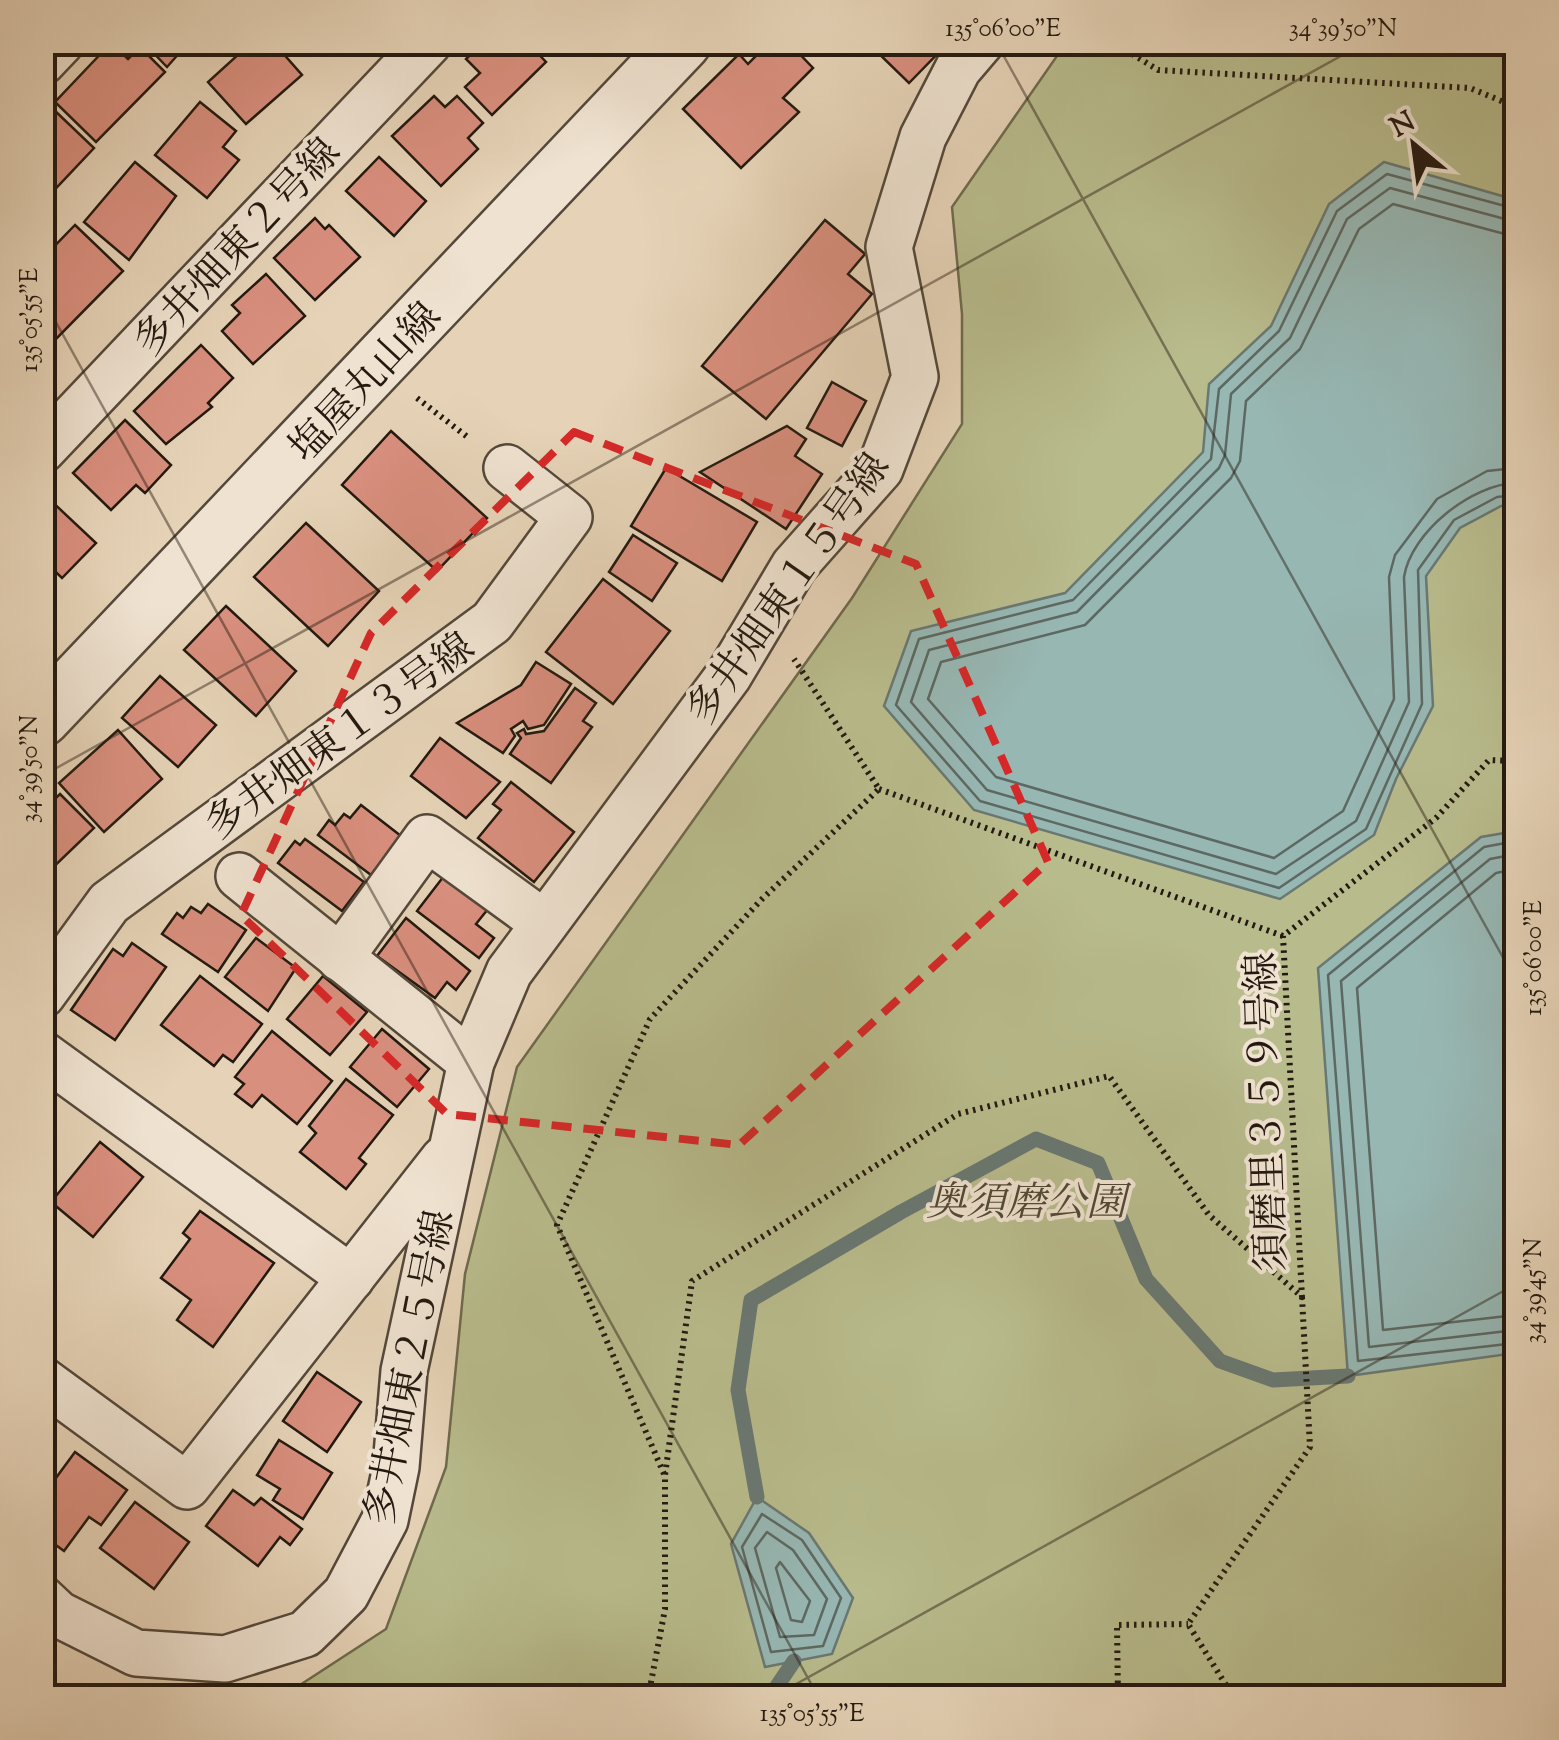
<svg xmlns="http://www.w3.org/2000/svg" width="1559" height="1740" viewBox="0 0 1559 1740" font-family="'Sorts Mill Goudy','Noto Serif JP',serif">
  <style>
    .green { fill: #b8bb8c; stroke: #6e6a4e; stroke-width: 2.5 }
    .water { fill: #97b7b3; stroke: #697872; stroke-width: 2.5 }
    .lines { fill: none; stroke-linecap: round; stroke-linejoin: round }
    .shore { stroke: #5d6862; stroke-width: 2.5 }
    .stream { stroke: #697872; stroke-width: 15 }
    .building { fill: #d98f7e; stroke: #231910; stroke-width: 2.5 }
    .minor-casing { stroke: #54483a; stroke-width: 50 }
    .tertiary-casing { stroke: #54483a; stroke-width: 60 }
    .path { stroke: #231910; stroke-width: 6; stroke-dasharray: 2.5 5; stroke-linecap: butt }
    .minor { stroke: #efe2d0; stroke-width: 45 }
    .tertiary { stroke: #efe2d0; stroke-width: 55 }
    .marked { fill: none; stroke: #d62828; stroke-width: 8; stroke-dasharray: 20 12; stroke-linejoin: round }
    .ticks { fill: none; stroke: #231910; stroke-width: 2.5; stroke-opacity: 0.45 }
    .labels { text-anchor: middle; stroke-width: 8; stroke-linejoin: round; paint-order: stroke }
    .street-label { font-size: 40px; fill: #231910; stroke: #efe2d0 }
    .park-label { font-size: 40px; font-style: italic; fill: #504a35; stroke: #efe2d0 }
    .neatline { fill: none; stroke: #231910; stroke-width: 4 }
    .ticks-label { font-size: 25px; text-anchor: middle; fill: #231910 }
  </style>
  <rect width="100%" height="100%" fill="#e6d3b7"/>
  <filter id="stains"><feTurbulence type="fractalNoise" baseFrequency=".002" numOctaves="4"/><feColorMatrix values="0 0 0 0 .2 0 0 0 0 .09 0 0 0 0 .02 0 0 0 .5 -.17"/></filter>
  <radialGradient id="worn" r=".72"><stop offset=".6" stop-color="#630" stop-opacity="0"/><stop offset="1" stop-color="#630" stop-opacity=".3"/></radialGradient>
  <polygon class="green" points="1066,43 1516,43 1516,1697 280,1698 386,1629 446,1467 465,1274 517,1067 852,598 962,424 962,314 952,207"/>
  <g class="water">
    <polygon points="1384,162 1516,200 1516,505 1501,506 1460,528 1426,576 1433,706 1396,779 1374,835 1280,899 974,810 884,706 911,631 1065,593 1203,452 1209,384 1271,326 1329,204"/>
    <polygon points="1516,831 1516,1353 1348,1376 1318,968 1481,837"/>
    <polygon points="757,1497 809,1533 853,1598 832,1654 765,1667 731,1544"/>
  </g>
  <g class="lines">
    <g class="shore">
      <polyline points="1516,209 1387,174 1337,211 1279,331 1219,389 1211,459 1073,600 919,639 896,705 980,801 1279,888 1366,829 1422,704 1418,570 1454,520 1497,497 1516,495"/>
      <path d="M1516 222 1390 188 1347 219 1290 338 1231 394 1225 455 1219 468 1077 612 929 650 911 702 987 790 1276 874 1356 821 1409 702 1404 577C1411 532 1472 484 1516 483"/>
      <polyline points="1516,237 1393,204 1359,229 1300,349 1246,401 1240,461 1231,478 1085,625 941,662 928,699 996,777 1274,858 1343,811 1394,699 1389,577 1395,555 1437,499 1487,471 1516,468"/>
      <polyline points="1516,841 1484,847 1328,975 1358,1361 1516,1343"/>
      <polyline points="1516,854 1490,859 1341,981 1369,1347 1516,1330"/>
      <polyline points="1516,869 1496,873 1357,988 1383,1330 1516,1315"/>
      <polygon points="762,1514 802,1540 841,1598 823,1646 771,1652 742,1547"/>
      <polygon points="767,1532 793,1550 827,1599 814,1635 780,1637 755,1548"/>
      <polygon points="780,1562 810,1601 802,1622 791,1620 776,1568"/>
    </g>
    <g class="stream">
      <polyline points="757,1497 738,1390 751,1300 901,1212 1036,1139 1098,1163 1146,1279 1220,1361 1273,1380 1348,1376"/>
      <polyline points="769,1698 794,1661"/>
    </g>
  </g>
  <g class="building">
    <polygon points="143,42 189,42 167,67"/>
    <polygon points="252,42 273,42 302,75 246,124 208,82"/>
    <polygon points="483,42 527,42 546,62 492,115 465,87 480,73 466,59"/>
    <polygon points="770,42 788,42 813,68 783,98 799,112 741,168 683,109 739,54 748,64"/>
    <polygon points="879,42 949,42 909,83 873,48"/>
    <polygon points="111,43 128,59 140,47 165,72 96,142 55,102"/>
    <polygon points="434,96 445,107 457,96 483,123 468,138 478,149 441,186 392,136"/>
    <polygon points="200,102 236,131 223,147 239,160 207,198 155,155"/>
    <polygon points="52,108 94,148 42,203 42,117"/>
    <polygon points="379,157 426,201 394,236 346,191"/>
    <polygon points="135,162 176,196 129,260 84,222"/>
    <polygon points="315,218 325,229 329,225 360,257 315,300 274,258"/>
    <polygon points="825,220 865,254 848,274 872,294 766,419 702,366"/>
    <polygon points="75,225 123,271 57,338 42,324 42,259"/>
    <polygon points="266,274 305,316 253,364 222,331 240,313 232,305"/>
    <polygon points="201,345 233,378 208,403 212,407 166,444 134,411"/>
    <polygon points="832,382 866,401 842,446 807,428"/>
    <polygon points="125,420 171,465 145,493 136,485 111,510 73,473"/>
    <polygon points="787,426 806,439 795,456 822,474 786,529 700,472"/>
    <polygon points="391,431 487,518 437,571 342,485"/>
    <polygon points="666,468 757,522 722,581 631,526"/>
    <polygon points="47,497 96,543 62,578 42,559 42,501"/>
    <polygon points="306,523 379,591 328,646 254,577"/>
    <polygon points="633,535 677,563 652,601 609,572"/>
    <polygon points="603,579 670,631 613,704 546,652"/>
    <polygon points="226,606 296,671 256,716 184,650"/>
    <polygon points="536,662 571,684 544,725 528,729 523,721 511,729 515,736 503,753 457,723 521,685"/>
    <polygon points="160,676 216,725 178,767 122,718"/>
    <polygon points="575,688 596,703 583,721 592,727 551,783 510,754 521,738 517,733 524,729 526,734 544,731"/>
    <polygon points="118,730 162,779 104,832 59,783"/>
    <polygon points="440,738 500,782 466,818 411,776"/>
    <polygon points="511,782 574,832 534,882 478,838 501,810 493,804"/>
    <polygon points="60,794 94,828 42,878 42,811"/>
    <polygon points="361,805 401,836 371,875 318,835 329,820 335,825 344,814 350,818"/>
    <polygon points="305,839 364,882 342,911 278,863 295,841 300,845"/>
    <polygon points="447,872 488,909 476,924 494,938 479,958 417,911"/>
    <polygon points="208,904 246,930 218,972 162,934 177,913 183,918 191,907 201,913"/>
    <polygon points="406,918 470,971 456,990 447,982 435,998 377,956"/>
    <polygon points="256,938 296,968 268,1011 225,977"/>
    <polygon points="132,943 166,967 115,1040 71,1010 113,949 123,956"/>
    <polygon points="200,976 262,1024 233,1062 223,1055 214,1066 161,1025"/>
    <polygon points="323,976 367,1012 330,1055 287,1019"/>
    <polygon points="382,1029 429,1069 397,1107 350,1067"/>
    <polygon points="272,1031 332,1081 297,1124 262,1095 252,1107 235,1094 244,1084 235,1077"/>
    <polygon points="346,1079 393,1115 359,1158 366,1164 346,1189 300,1152 316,1133 309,1126"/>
    <polygon points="100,1142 143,1177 93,1237 51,1202"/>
    <polygon points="200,1211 274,1263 213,1347 177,1320 191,1300 161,1278 190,1239 183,1233"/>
    <polygon points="317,1372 361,1402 327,1452 283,1421"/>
    <polygon points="279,1440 332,1473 303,1519 273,1500 280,1489 257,1475"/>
    <polygon points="75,1452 127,1490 101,1525 89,1517 64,1551 42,1535 42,1497"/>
    <polygon points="233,1490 254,1505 261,1498 302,1529 290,1545 280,1537 258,1566 206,1526"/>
    <polygon points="135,1502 189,1542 154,1589 100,1548"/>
  </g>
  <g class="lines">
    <g class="minor-casing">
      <g id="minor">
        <polyline points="42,62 61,42"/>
        <polyline points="42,450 429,42"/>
        <polyline points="239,876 471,1062"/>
        <polyline points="340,958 427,838 544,923"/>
        <polyline points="42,995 109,903 492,622 569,517 507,468"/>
        <polyline points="42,1054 351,1278"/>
        <polyline points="42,1380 187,1486 444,1159"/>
        <polyline points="42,1599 58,1614 136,1653 225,1659 305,1634 346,1594 385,1520 396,1467 404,1371 471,1062 509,972 729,675 794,566 880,469 915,377 889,247 923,137 958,69 981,42"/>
      </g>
    </g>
    <g class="tertiary-casing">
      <polyline id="tertiary" points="42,718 683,42"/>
    </g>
    <g class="path">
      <polyline points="1113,42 1158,70 1470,88 1516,107"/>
      <polyline points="417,398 470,439"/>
      <polyline points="879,789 1283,936"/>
      <polyline points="664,1474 557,1225 650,1019 762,899 879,789 794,659"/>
      <polyline points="648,1698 665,1609 665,1475 692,1281 958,1114 1109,1076 1209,1215 1302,1297 1283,936 1436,818 1489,760 1516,761"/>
      <polyline points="1118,1698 1117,1625 1188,1624"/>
      <polyline points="1234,1698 1188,1624 1310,1447 1302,1297"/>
    </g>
    <use href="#minor" class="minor"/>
    <use href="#tertiary" class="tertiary"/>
  </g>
  <path class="marked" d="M574 432 916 564 1048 862 739 1145 447 1114 241 915 371 633Z"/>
  <path class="ticks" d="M996 42 1516 981M42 297 819 1698M42 776 1366 42M771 1698 1516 1284"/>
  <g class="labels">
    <g class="street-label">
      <text transform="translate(236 246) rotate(-47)" y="14">多井畑東２号線</text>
      <text transform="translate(364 381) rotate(-47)" y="14">塩屋丸山線</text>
      <text transform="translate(787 588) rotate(-55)" y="14">多井畑東１５号線</text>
      <text transform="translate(339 735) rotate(-36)" y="14">多井畑東１３号線</text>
      <text transform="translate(1265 1112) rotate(-92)" y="14">須磨里３５９号線</text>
      <text transform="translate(408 1367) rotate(-79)" y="14">多井畑東２５号線</text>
    </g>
    <g class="park-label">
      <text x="1026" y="1215">奥須磨公園</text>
    </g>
  </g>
  <rect width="1559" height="1740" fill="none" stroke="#e6d3b7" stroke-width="110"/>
  <g transform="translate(1414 145) rotate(331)" stroke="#efe2d0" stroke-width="8" paint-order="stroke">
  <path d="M0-8L18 38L0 25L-18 38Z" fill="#231910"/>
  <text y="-15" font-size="28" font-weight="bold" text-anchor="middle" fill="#231910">N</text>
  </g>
  <rect x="55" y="55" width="1449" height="1630" class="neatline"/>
  <g class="ticks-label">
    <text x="1003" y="36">135°06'00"E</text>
    <text x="1343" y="36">34°39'50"N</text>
    <text transform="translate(28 320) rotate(-90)" y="9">135°05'55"E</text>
    <text transform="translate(28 769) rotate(-90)" y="9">34°39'50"N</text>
    <text transform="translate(1532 958) rotate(-90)" y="9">135°06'00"E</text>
    <text transform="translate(1532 1291) rotate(-90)" y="9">34°39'45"N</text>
    <text x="812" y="1721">135°05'55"E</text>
  </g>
  <rect width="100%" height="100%" filter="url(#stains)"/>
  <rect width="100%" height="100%" fill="url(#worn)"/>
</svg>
